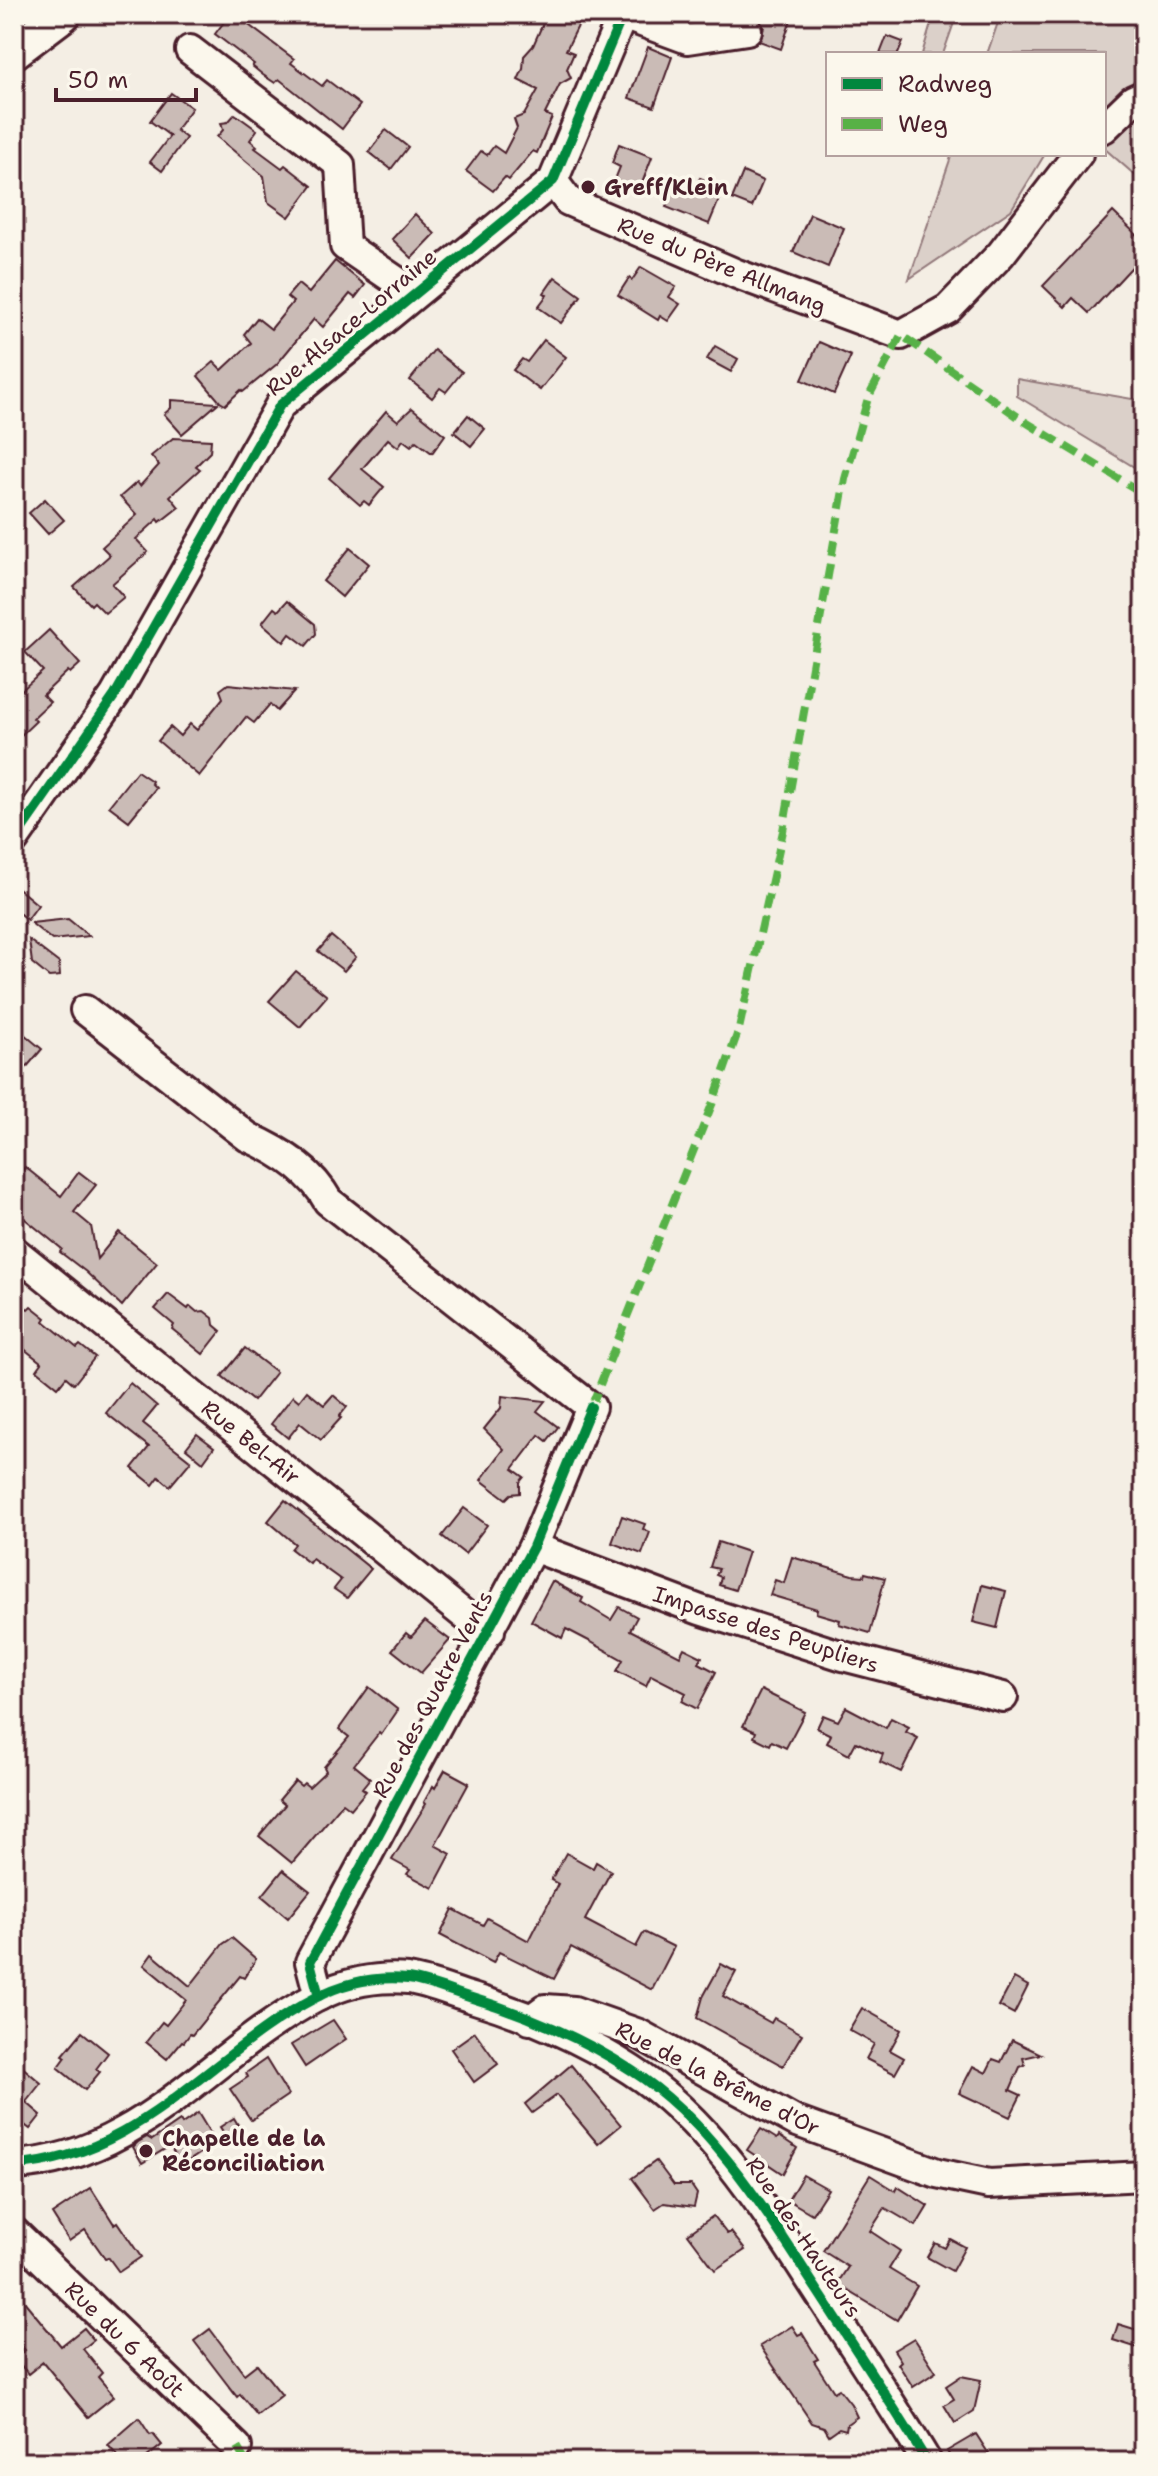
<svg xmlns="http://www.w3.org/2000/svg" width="1158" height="2476" viewBox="0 0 1158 2476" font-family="'Shantell Sans',sans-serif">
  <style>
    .green { fill: #dbd0c9; stroke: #92787a; stroke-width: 2 }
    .building { fill: #cabbb6; stroke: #4a1f2b; stroke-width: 2 }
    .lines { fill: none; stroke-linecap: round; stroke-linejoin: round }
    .minor-casing { stroke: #4a1f2b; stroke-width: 34 }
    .major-casing { stroke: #4a1f2b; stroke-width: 40 }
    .minor { stroke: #fbf7ec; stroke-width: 28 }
    .major { stroke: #fbf7ec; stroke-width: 34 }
    .quiet { stroke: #57b146; stroke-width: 8; stroke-dasharray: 16 8; stroke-linecap: butt }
    .cycleway-casing { stroke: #fbf7ec; stroke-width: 15 }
    .cycleway { stroke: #00873e; stroke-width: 10 }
    .poi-dot { fill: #4a1f2b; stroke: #fbf7ec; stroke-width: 3 }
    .labels { text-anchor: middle; stroke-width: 7; stroke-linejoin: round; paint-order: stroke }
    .poi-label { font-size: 22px; font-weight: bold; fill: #4a1f2b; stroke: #fbf7ec; text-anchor: start }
    .street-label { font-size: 22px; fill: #4a1f2b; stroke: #fbf7ec }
  </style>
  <rect width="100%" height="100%" fill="#f4eee4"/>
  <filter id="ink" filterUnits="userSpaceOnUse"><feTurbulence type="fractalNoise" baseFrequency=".0125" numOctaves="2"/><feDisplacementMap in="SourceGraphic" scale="16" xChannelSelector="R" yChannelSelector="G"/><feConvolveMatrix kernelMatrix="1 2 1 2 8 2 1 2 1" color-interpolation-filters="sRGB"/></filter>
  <g filter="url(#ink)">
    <g class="green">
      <polygon points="934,14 957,14 943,54 922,54"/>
      <polygon points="1001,14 1144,14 1144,183 1104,148 1104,54 987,54"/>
      <polygon points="952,154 1045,154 1011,210 909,279"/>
      <polygon points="1017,379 1144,401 1144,473 1017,396"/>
    </g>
    <g class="building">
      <polygon points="230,14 234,14 294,59 291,63 322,86 327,80 360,105 342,129 279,79 275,83 263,75 252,66 254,64 215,34"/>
      <polygon points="547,14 584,14 566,50 574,53 567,69 571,78 560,84 545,114 552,117 537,153 533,151 509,180 505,177 493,191 466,171 481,151 487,155 494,146 504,153 517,128 514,119 524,115 538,90 518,80 523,69 524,56 533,46"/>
      <polygon points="754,14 793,14 781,49 759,41 764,27"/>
      <polygon points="887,36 903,42 898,54 880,54"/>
      <polygon points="648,47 672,57 654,107 629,98"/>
      <polygon points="171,93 192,108 176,130 186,138 162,171 150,162 170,136 150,121"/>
      <polygon points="235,114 257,130 250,140 257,146 255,148 282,168 285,165 312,186 289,217 268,202 264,176 217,137 223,130 221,123 228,122"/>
      <polygon points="386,130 408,147 391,169 369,152"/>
      <polygon points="619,144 652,157 639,191 614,182 620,167 612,163"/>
      <polygon points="743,172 763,181 752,207 732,199"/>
      <polygon points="700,178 724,188 709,224 666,207 675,184 694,191"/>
      <polygon points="1113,212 1144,242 1144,254 1089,313 1073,298 1065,307 1043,286"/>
      <polygon points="415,214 435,234 412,258 392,239"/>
      <polygon points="810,214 844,228 828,267 793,252"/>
      <polygon points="335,261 365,285 355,298 350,294 323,327 314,319 277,364 243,392 241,390 225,405 220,402 198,376 214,362 222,370 251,343 244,334 257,318 271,329 293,302 287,297 298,284 309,293"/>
      <polygon points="641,267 676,287 669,297 680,304 668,321 660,316 658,320 618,295 629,278 632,280"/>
      <polygon points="555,277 581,296 561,323 538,307 547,295 544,293"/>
      <polygon points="544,340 566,357 540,390 513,370 522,359 527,362"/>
      <polygon points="819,342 851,356 834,394 802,380"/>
      <polygon points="715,346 738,359 731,372 707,359"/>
      <polygon points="434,350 462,372 446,392 440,388 432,398 410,380"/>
      <polygon points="171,400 218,403 182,434 164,414 171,408"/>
      <polygon points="412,408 445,435 432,453 416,441 411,446 403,440 398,447 388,439 362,469 384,487 369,505 364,501 360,505 329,478 386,411 398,421"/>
      <polygon points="468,415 485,429 471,446 454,432"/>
      <polygon points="173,438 211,440 210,452 196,466 200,469 170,496 179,507 160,522 158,519 136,539 148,552 112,584 124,597 105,613 94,602 91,605 74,587 110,555 102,547 137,515 120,497 137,482 140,486 159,465 151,456"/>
      <polygon points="45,499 64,520 48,534 29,513"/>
      <polygon points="350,548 369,564 342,597 323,581"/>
      <polygon points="287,601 315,624 316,634 306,646 290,634 284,642 262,623 274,608 278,611"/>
      <polygon points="49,630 80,664 70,673 68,671 43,695 50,702 33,718 36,721 14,742 14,697 43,671 25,652"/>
      <polygon points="228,684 295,691 277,711 270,704 254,723 246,717 199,776 158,741 170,727 180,736 190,724 197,730 223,698 220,690"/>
      <polygon points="137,771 152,781 151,783 156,788 129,821 109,806"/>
      <polygon points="14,885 38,905 27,920 14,909"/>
      <polygon points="68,919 89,936 52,940 31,923"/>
      <polygon points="331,936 356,957 344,971 318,951"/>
      <polygon points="29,940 59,963 60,976 49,977 32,963"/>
      <polygon points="296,971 327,996 300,1027 269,1001"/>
      <polygon points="24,1034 42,1049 14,1082 14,1047"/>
      <polygon points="25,1167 61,1196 79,1172 96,1185 74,1212 91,1226 97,1259 119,1232 157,1263 122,1306 86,1272 60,1252 62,1249 14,1210 14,1181"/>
      <polygon points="168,1294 188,1309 190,1306 197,1312 204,1311 213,1318 214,1325 221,1331 203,1354 172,1329 174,1325 155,1309"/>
      <polygon points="14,1298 28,1309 31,1306 46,1318 44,1321 77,1348 80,1345 95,1357 74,1384 66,1377 58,1387 37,1370 42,1363 14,1341"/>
      <polygon points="245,1348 276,1372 253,1401 222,1376"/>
      <polygon points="130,1383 157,1406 143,1423 191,1461 170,1486 159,1477 153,1485 132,1468 149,1447 106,1413"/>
      <polygon points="307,1391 324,1405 333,1395 347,1407 339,1417 341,1418 321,1440 300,1423 288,1438 271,1424 293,1396 299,1401"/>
      <polygon points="502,1396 545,1401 537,1411 558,1427 547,1441 539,1435 513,1469 524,1477 520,1482 520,1493 511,1494 506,1499 481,1480 504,1449 484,1429 501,1408"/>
      <polygon points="197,1434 214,1447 203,1462 186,1448"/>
      <polygon points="285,1500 371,1569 347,1598 334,1589 341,1580 312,1559 309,1563 291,1549 295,1544 268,1521"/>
      <polygon points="464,1508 487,1525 465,1554 442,1536"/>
      <polygon points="622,1516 645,1524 643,1529 650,1532 642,1554 612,1543"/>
      <polygon points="718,1542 748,1552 735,1590 719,1585 721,1577 716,1575 719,1569 710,1567"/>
      <polygon points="792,1557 852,1575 864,1576 865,1573 885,1578 870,1633 839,1624 840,1620 816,1613 817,1609 770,1595 775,1580 784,1583"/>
      <polygon points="552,1581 583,1598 581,1602 611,1620 619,1607 637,1617 630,1630 680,1656 684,1648 702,1657 699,1663 716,1672 697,1709 682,1701 686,1693 651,1675 646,1686 617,1671 623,1660 589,1641 566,1629 562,1638 531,1621"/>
      <polygon points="982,1585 1006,1591 997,1628 973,1622"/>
      <polygon points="425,1621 450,1640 421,1673 392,1650 406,1633 411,1637"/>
      <polygon points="369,1687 398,1710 381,1735 379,1733 354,1765 370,1778 362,1788 366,1791 351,1809 343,1803 292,1863 259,1836 285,1805 279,1800 295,1781 301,1786 304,1783 309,1787 326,1771 324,1767 349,1737 339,1729"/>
      <polygon points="761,1690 805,1712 786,1748 772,1741 770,1745 754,1737 756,1732 743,1726"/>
      <polygon points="846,1707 886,1728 891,1718 909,1727 906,1732 918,1738 901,1772 880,1762 883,1754 856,1742 849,1755 827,1743 831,1735 817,1728 823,1715 838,1721"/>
      <polygon points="445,1770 469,1783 435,1845 451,1854 433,1888 407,1874 410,1870 392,1860 426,1804 424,1802 433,1786 435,1788"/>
      <polygon points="566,1853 593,1868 596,1862 611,1871 585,1920 636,1947 644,1932 674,1947 652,1990 571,1947 554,1979 499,1952 493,1963 440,1935 453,1909 483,1925 487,1918 529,1941 558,1884 551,1880"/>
      <polygon points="283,1870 310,1891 288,1918 262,1896"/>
      <polygon points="232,1938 256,1959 244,1978 240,1976 192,2035 190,2034 184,2042 182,2041 167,2059 146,2042 162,2022 166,2025 186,2000 144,1965 152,1954 190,1986 223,1944"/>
      <polygon points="721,1964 736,1972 723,1996 771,2023 774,2018 802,2034 783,2066 697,2018 703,1997"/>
      <polygon points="1014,1978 1028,1986 1014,2014 999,2006"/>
      <polygon points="862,2008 901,2030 890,2050 904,2058 895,2074 866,2059 874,2044 849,2030"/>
      <polygon points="333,2020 346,2039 305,2067 291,2045"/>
      <polygon points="82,2032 108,2053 96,2069 100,2072 85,2090 58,2068 66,2057 63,2055"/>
      <polygon points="475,2032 498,2064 474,2082 451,2049"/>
      <polygon points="1012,2040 1041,2054 1023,2058 1025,2065 1020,2067 1010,2090 1021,2095 1010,2117 959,2093 973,2066 986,2073 993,2059 1001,2062"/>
      <polygon points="266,2059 288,2095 251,2120 230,2089 248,2077 246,2073"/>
      <polygon points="14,2060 41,2083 26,2102 41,2115 30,2129 14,2117"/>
      <polygon points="571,2065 621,2125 598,2144 557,2095 532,2113 525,2104"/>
      <polygon points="198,2113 216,2143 181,2166 170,2146 142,2163 133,2147 138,2142 147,2137 152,2140 180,2121 182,2124"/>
      <polygon points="234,2118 244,2135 231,2144 220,2127"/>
      <polygon points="761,2129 777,2139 779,2136 797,2148 783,2174 747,2150"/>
      <polygon points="656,2161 674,2185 691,2185 697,2194 694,2207 664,2203 655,2209 632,2178"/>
      <polygon points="803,2175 828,2189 812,2214 788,2200"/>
      <polygon points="870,2175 896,2191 898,2187 928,2206 916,2226 885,2208 870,2231 900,2251 889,2269 917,2286 897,2320 837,2284 848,2267 823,2251"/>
      <polygon points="91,2188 114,2224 117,2222 141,2257 119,2272 108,2257 105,2258 85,2230 69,2241 52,2214"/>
      <polygon points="713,2216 727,2234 731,2232 745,2250 715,2270 688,2234"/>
      <polygon points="950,2239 965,2247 952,2271 927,2257 935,2243 945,2248"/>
      <polygon points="14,2289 61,2346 84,2328 94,2340 83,2349 102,2373 98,2377 114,2396 88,2417 43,2362 28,2374 15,2358 25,2350 14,2337"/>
      <polygon points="1118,2324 1144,2332 1144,2350 1113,2340"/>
      <polygon points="792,2326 798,2335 802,2333 818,2359 814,2361 834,2392 839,2389 851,2404 857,2417 847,2424 846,2430 839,2428 829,2435 824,2427 812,2423 760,2346"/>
      <polygon points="210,2329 244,2374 257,2364 282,2395 257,2415 240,2394 237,2397 194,2341"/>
      <polygon points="914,2338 936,2372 913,2387 898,2364 901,2361 894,2350"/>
      <polygon points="961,2376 981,2380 974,2411 955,2423 944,2405 954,2399 946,2386"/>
      <polygon points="139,2418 150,2435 153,2434 162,2445 141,2462 122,2462 108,2445"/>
      <polygon points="976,2434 994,2462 953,2462 947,2451"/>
    </g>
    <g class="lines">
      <g class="minor-casing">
        <g id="minor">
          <polyline points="623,15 688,39 747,30"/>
          <polyline points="190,50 340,165 345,246 414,293"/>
          <polyline points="1104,128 1133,100 1144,95"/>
          <polyline points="553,181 568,201 737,274 901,335 948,309 1001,254 1078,154"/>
          <polyline points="14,840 115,695 280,405 553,181 623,14"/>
          <path d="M85 1010 248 1137C280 1151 311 1170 328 1201L591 1407 533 1547 310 1962 319 1996"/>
          <polyline points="14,1251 477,1625 490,1631"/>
          <polyline points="533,1547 700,1610 843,1656 1003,1697"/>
          <polyline points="530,2020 545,2009 574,2011 639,2034 795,2121 937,2173 989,2184 1144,2176"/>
          <path d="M14 2165C141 2158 211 2052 315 1998 343 1983 376 1976 408 1979 429 1982 452 1992 472 1998 525 2014 584 2039 631 2070 714 2123 770 2218 823 2299 858 2353 894 2407 927 2462"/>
          <polyline points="14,2232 237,2447"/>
        </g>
      </g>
      <g class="major-casing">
        <polyline id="major" points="14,51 63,14"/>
      </g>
      <use href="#minor" class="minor"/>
      <use href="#major" class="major"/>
      <g class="quiet">
        <polyline points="591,1407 713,1102 739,1029 783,831 845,479 868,398 901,335 1024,421 1144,494"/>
        <polyline points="237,2447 246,2462"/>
      </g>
      <g class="cycleway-casing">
        <g id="cycleway">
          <polyline points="14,840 115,695 280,405 553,181 623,14"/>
          <polyline points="319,1996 310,1962 533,1547 591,1407"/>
          <path d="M14 2165C141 2158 211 2052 315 1998 343 1983 376 1976 408 1979 429 1982 452 1992 472 1998 525 2014 584 2039 631 2070 714 2123 770 2218 823 2299 858 2353 894 2407 927 2462"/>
        </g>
      </g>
      <use href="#cycleway" class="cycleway"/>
    </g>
  </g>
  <g class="poi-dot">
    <circle cx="588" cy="187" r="8"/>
    <circle cx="146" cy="2151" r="8"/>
  </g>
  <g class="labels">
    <g class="poi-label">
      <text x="604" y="195">Greff/Klein</text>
      <text x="162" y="2146">Chapelle de la<tspan x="162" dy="25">Réconciliation</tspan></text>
    </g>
    <g class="street-label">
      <text transform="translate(722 265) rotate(22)" y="8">Rue du Père Allmang</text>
      <text transform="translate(351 322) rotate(-40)" y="8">Rue Alsace-Lorraine</text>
      <text transform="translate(251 1442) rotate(39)" y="8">Rue Bel-Air</text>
      <text transform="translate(766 1629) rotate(18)" y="8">Impasse des Peupliers</text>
      <text transform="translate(432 1694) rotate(-62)" y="8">Rue des Quatre Vents</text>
      <text transform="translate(718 2078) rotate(27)" y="8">Rue de la Brême d'Or</text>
      <text transform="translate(804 2237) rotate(56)" y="8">Rue des Hauteurs</text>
      <text transform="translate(125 2339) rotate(44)" y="8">Rue du 6 Août</text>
    </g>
  </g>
  <rect width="1158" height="2476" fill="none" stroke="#fbf7ec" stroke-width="48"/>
  <rect x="24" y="24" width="1110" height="2428" fill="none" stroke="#4a1f2b" stroke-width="3" filter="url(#ink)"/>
  <rect x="826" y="52" width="280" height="104" fill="#fbf7ec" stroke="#b4a19f" stroke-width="2"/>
  <rect x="842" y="78" width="40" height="12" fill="#00873e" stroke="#b4a19f" stroke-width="2"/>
  <text x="898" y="92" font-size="24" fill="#4a1f2b">Radweg</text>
  <rect x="842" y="118" width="40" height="12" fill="#57b146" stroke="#b4a19f" stroke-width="2"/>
  <text x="898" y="132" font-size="24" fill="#4a1f2b">Weg</text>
  <path d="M56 88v12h140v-12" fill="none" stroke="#4a1f2b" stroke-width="4"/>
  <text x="68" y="88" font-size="24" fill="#4a1f2b" stroke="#fbf7ec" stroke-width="6" paint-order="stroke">50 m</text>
</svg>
